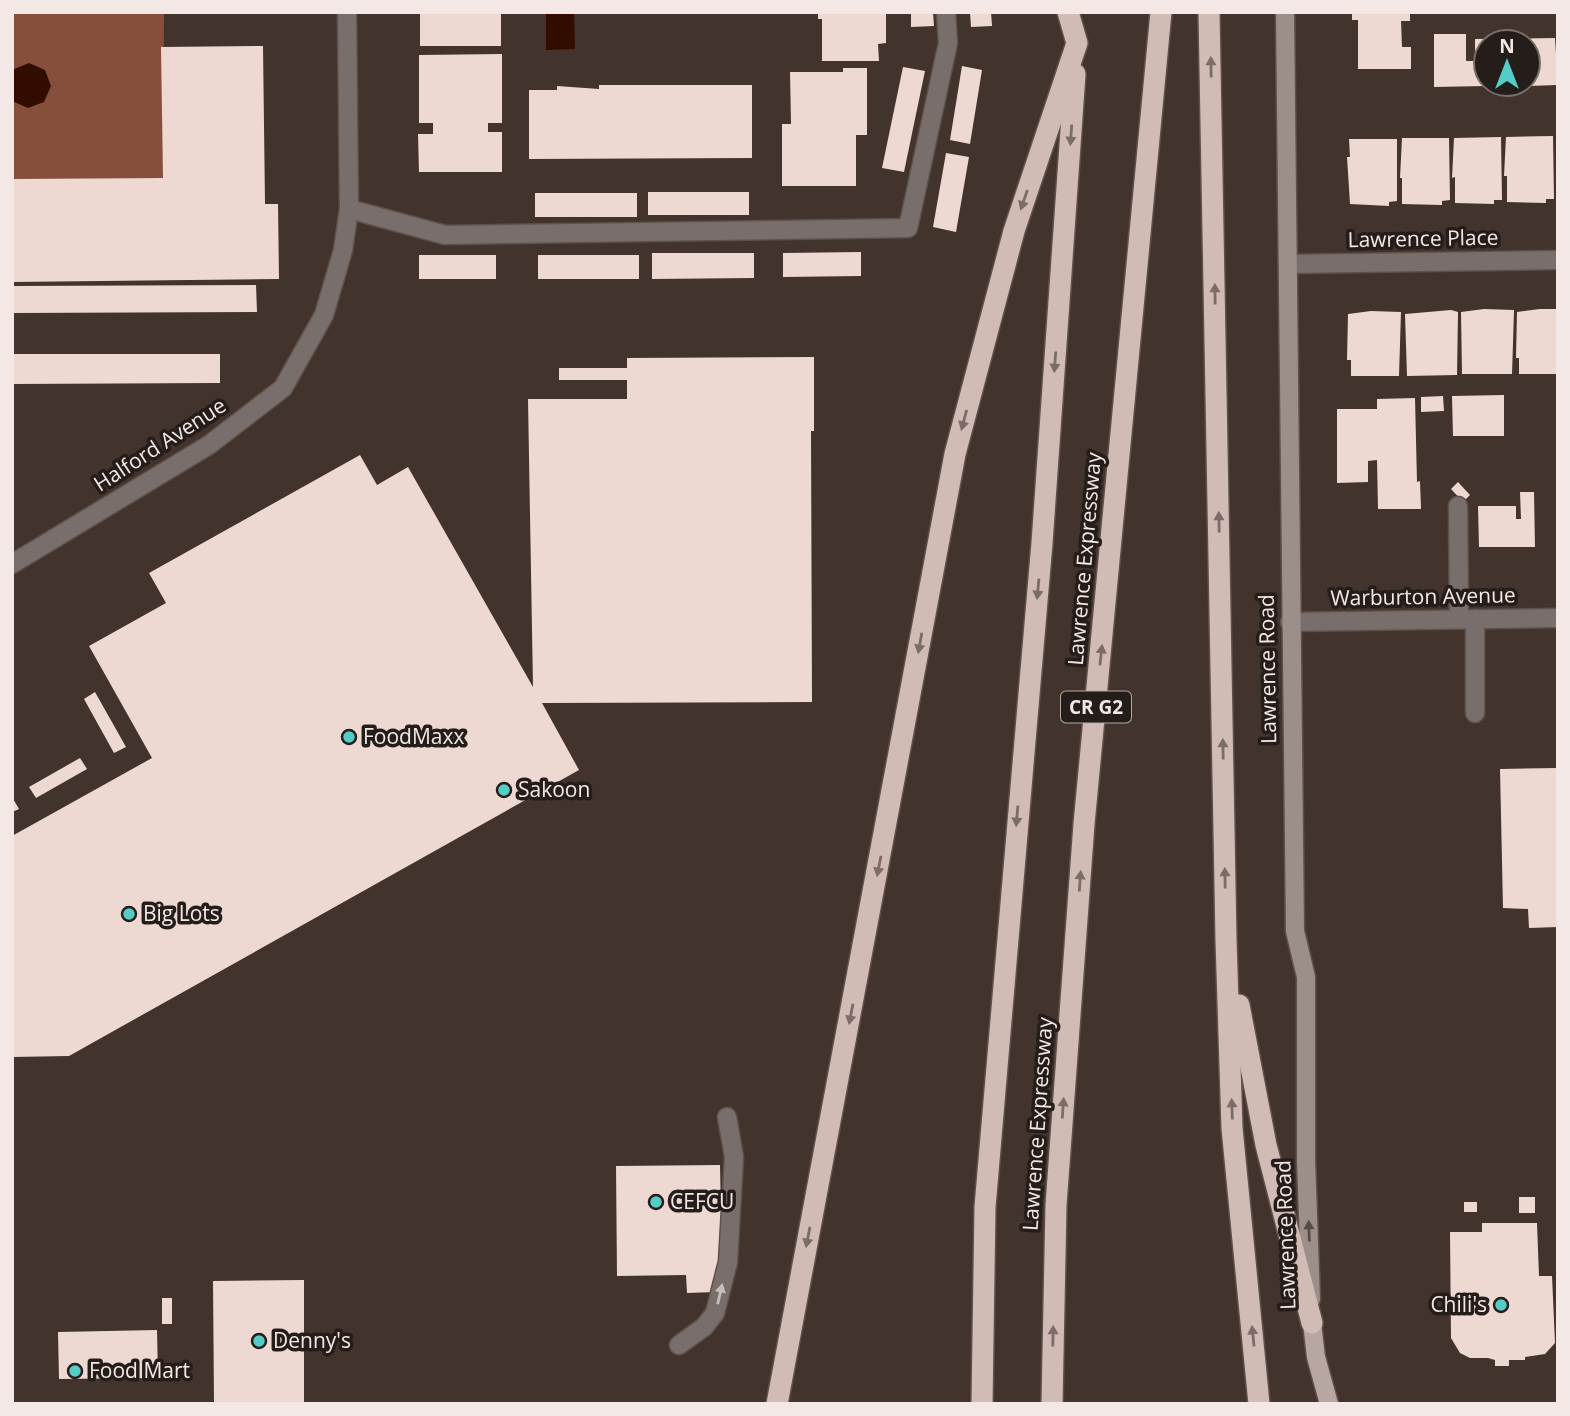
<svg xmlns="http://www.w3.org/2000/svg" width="1570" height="1416" viewBox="0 0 1570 1416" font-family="'Open Sans',sans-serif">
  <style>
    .green { fill: #864f3c }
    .water { fill: #330c00 }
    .building { fill: #eed9d2 }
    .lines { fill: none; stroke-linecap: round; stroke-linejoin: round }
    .lane-casing { stroke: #5f504a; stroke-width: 21 }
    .street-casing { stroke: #5f504a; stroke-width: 21 }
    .secondary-casing { stroke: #5f504a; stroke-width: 21 }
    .primary-casing { stroke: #5f504a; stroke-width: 21 }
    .highway-casing { stroke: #5f504a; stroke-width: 24 }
    .lane { stroke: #786f6d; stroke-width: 18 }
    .street { stroke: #786f6d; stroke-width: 18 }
    .secondary { stroke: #9c8f8a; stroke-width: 18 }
    .primary { stroke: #b7a6a1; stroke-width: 18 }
    .highway { stroke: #d0bcb5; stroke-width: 21 }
    .oneway { fill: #7a6c68 }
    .oneway2 { fill: #544b47 }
    .oneway3 { fill: #c8bebb }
    .poi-dot { fill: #54cdc7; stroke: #241d1a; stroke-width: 2.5 }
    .labels { text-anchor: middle; stroke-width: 7; stroke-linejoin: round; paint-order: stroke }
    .shield { fill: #241d1a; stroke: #b5aba8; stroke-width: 2 }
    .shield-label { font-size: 19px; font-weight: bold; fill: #f3e8e5 }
    .street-label { font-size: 21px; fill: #f3e8e5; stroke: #241d1a }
    .poi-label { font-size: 21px; fill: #f3e8e5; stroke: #241d1a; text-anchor: start }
  </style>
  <rect width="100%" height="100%" fill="#43332d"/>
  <polygon class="green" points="12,12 164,12 163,178 12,180"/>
  <g class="water">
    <polygon points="546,12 574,12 575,49 546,50"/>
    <polygon points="29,63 45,70 51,86 44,102 28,108 12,101 12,70"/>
  </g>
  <g class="building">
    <rect x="420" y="12" width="81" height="34"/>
    <polygon points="818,12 886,12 886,43 878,44 879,61 822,61 822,19 818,19"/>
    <polygon points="911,12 933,12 934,26 911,27"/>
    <polygon points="970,12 991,12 992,26 971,27"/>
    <polygon points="1352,12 1410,12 1410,21 1401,21 1402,47 1411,47 1411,69 1358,69 1358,20 1352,20"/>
    <polygon points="1434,34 1466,34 1466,61 1475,61 1475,39 1555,38 1558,85 1528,86 1528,42 1486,42 1486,86 1434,87"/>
    <polygon points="263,46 265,204 278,204 279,279 12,282 12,179 163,178 161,47"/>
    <polygon points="502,54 502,123 488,123 488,132 502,132 502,172 419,172 418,134 433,134 433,123 419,123 419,55"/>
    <polygon points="962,66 982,70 970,144 950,140"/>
    <polygon points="903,67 925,71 904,172 882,168"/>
    <polygon points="843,68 867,68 867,135 856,135 856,186 782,186 782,124 791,124 790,72 843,72"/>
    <polygon points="599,85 752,85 752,158 529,159 529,90 557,90 557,86 599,89"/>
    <polygon points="1553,136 1554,199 1546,199 1546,203 1507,202 1507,176 1504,176 1506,137"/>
    <polygon points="1501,137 1502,200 1494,200 1494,204 1455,203 1455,177 1452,178 1454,138"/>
    <polygon points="1402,138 1449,138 1450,200 1442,201 1442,205 1402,204 1402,178 1400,178"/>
    <polygon points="1349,139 1397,139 1397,201 1389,202 1389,206 1350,204 1347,157 1350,157"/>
    <polygon points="946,153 969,157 956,232 933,227"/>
    <rect x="648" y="192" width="101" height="23"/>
    <rect x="535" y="193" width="102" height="24"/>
    <polygon points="861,252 861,276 783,277 783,253"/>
    <polygon points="652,253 754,253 754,278 652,279"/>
    <rect x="419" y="255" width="77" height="24"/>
    <rect x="538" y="255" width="101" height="24"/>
    <polygon points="256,285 257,312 12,313 12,286"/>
    <polygon points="1484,309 1514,310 1512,374 1462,374 1461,312"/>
    <polygon points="1540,309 1558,309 1558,374 1519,374 1519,358 1516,358 1517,312"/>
    <polygon points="1451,310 1458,312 1457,375 1407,376 1405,314"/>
    <polygon points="1371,311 1401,312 1399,376 1351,376 1351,360 1347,360 1348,314"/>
    <polygon points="12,354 220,354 220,383 12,384"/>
    <polygon points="814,357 814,431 811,431 812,702 542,703 579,770 69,1056 12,1057 12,836 152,758 89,646 166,603 149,573 360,455 377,485 408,467 533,687 528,399 627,399 627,380 559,380 559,368 627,368 627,358"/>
    <polygon points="1504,395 1504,436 1453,436 1452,396"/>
    <polygon points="1443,396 1444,411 1421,412 1421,397"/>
    <polygon points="1415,398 1417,482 1420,481 1421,509 1378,509 1377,460 1368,461 1368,482 1337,483 1337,409 1377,409 1377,399"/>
    <polygon points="1458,482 1470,495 1463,502 1451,489"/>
    <polygon points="1520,492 1534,492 1535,547 1479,547 1478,506 1516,506 1516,519 1521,519"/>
    <polygon points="95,692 126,747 114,753 84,699"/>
    <polygon points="80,758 87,769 36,798 29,787"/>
    <polygon points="1558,768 1558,927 1529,928 1528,909 1503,908 1500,769"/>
    <polygon points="12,797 19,809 12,812"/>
    <polygon points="720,1165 721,1212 730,1212 722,1268 716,1268 716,1292 687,1293 686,1275 617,1276 616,1166"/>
    <rect x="1519" y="1197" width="16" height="16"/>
    <rect x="1464" y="1202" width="13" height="10"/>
    <polygon points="1482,1223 1537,1223 1539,1276 1552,1276 1555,1343 1545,1354 1525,1357 1525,1360 1509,1360 1509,1366 1495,1366 1495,1360 1488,1358 1470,1358 1460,1353 1451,1338 1450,1232 1482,1232"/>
    <polygon points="304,1280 304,1402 214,1403 213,1281"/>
    <rect x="162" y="1298" width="10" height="26"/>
    <polygon points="157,1330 158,1378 59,1379 58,1332"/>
  </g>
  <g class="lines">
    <g class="lane-casing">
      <g id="lane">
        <polyline points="349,209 445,235 908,228 948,43 946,12"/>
        <polyline points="1458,506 1459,619"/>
        <polyline points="1475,713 1475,619"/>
        <polyline points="679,1345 704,1327 715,1313 728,1262 734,1157 727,1117"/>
      </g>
    </g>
    <g class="street-casing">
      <g id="street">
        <polyline points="1288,264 1558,260"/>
        <polyline points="12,564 209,445 283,388 324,315 343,250 349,209 347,12"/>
        <polyline points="1290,622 1558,618"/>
      </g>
    </g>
    <g class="secondary-casing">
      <polyline id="secondary" points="1285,12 1295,931 1306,977 1306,1160 1311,1299"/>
    </g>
    <g class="primary-casing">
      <polyline id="primary" points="1312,1323 1316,1357 1329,1404"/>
    </g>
    <g class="highway-casing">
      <g id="highway">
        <polyline points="1209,12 1226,940 1232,1128 1259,1404"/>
        <polyline points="1239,1005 1266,1145 1312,1323"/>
        <polyline points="777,1404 955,454 1014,231 1077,43 1068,12"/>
        <polyline points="982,1404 985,1207 1042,543 1075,74"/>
        <polyline points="1052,1404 1056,1205 1084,824 1161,12"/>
      </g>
    </g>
    <use href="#lane" class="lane"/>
    <use href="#street" class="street"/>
    <use href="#secondary" class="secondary"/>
    <use href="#primary" class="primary"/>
    <use href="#highway" class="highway"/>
  </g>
  <defs><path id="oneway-solid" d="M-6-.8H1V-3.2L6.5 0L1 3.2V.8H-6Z" transform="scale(1.75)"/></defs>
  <g class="oneway">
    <use href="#oneway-solid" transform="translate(1211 67) rotate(-91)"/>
    <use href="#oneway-solid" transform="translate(1071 135) rotate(94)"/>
    <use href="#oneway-solid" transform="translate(1024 200) rotate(109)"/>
    <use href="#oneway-solid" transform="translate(1215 294) rotate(-91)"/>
    <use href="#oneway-solid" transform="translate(1055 362) rotate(94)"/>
    <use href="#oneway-solid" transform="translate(964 420) rotate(105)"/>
    <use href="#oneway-solid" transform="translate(1219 522) rotate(-91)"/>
    <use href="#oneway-solid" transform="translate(1038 589) rotate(95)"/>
    <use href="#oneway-solid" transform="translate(920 643) rotate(100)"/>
    <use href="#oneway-solid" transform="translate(1101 655) rotate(-84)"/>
    <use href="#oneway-solid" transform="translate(1223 749) rotate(-91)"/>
    <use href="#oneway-solid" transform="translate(1017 816) rotate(95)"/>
    <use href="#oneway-solid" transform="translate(879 866) rotate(101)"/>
    <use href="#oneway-solid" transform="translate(1225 878) rotate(-91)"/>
    <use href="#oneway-solid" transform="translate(1080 881) rotate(-86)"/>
    <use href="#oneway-solid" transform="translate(851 1014) rotate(101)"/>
    <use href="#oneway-solid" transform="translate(1063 1108) rotate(-86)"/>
    <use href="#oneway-solid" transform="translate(1232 1109) rotate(-92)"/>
    <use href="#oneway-solid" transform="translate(808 1237) rotate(101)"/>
    <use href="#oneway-solid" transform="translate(1053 1336) rotate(-89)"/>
    <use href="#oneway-solid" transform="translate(1253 1336) rotate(-96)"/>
  </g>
  <use class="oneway2" href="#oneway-solid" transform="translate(1309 1231) rotate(-92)"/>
  <use class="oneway3" href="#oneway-solid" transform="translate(720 1294) rotate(-77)"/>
  <g class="poi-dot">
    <circle cx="349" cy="737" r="7"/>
    <circle cx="504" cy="790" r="7"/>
    <circle cx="129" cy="914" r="7"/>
    <circle cx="656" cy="1202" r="7"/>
    <circle cx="1501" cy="1305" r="7"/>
    <circle cx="259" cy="1341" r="7"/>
    <circle cx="75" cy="1371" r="7"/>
  </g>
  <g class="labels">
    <rect class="shield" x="1061" y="691.5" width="70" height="31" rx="5"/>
    <g class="shield-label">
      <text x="1096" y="714">CR G2</text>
    </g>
    <g class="street-label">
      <text transform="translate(1423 239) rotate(-1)" y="7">Lawrence Place</text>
      <text transform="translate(160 445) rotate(-33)" y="7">Halford Avenue</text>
      <text transform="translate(1085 559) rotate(-85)" y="7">Lawrence Expressway</text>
      <text transform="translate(1423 597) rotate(-1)" y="7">Warburton Avenue</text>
      <text transform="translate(1268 669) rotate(-91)" y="7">Lawrence Road</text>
      <text transform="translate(1038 1124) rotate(-86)" y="7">Lawrence Expressway</text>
      <text transform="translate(1286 1235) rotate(-92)" y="7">Lawrence Road</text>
    </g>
    <g class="poi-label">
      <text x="363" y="744">FoodMaxx</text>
      <text x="518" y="797">Sakoon</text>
      <text x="143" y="921">Big Lots</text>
      <text x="670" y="1209">CEFCU</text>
      <text x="1487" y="1312" text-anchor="end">Chili's</text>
      <text x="273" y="1348">Denny's</text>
      <text x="89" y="1378">Food Mart</text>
    </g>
  </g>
  <rect width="1570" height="1416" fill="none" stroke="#f3e8e5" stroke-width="28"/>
  <g transform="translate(1507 63)"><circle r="33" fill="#241d1a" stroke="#776e6b" stroke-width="2"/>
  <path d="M0-5L12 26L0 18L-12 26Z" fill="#54cdc7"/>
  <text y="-10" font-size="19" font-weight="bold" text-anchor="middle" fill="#f3e8e5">N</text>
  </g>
</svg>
